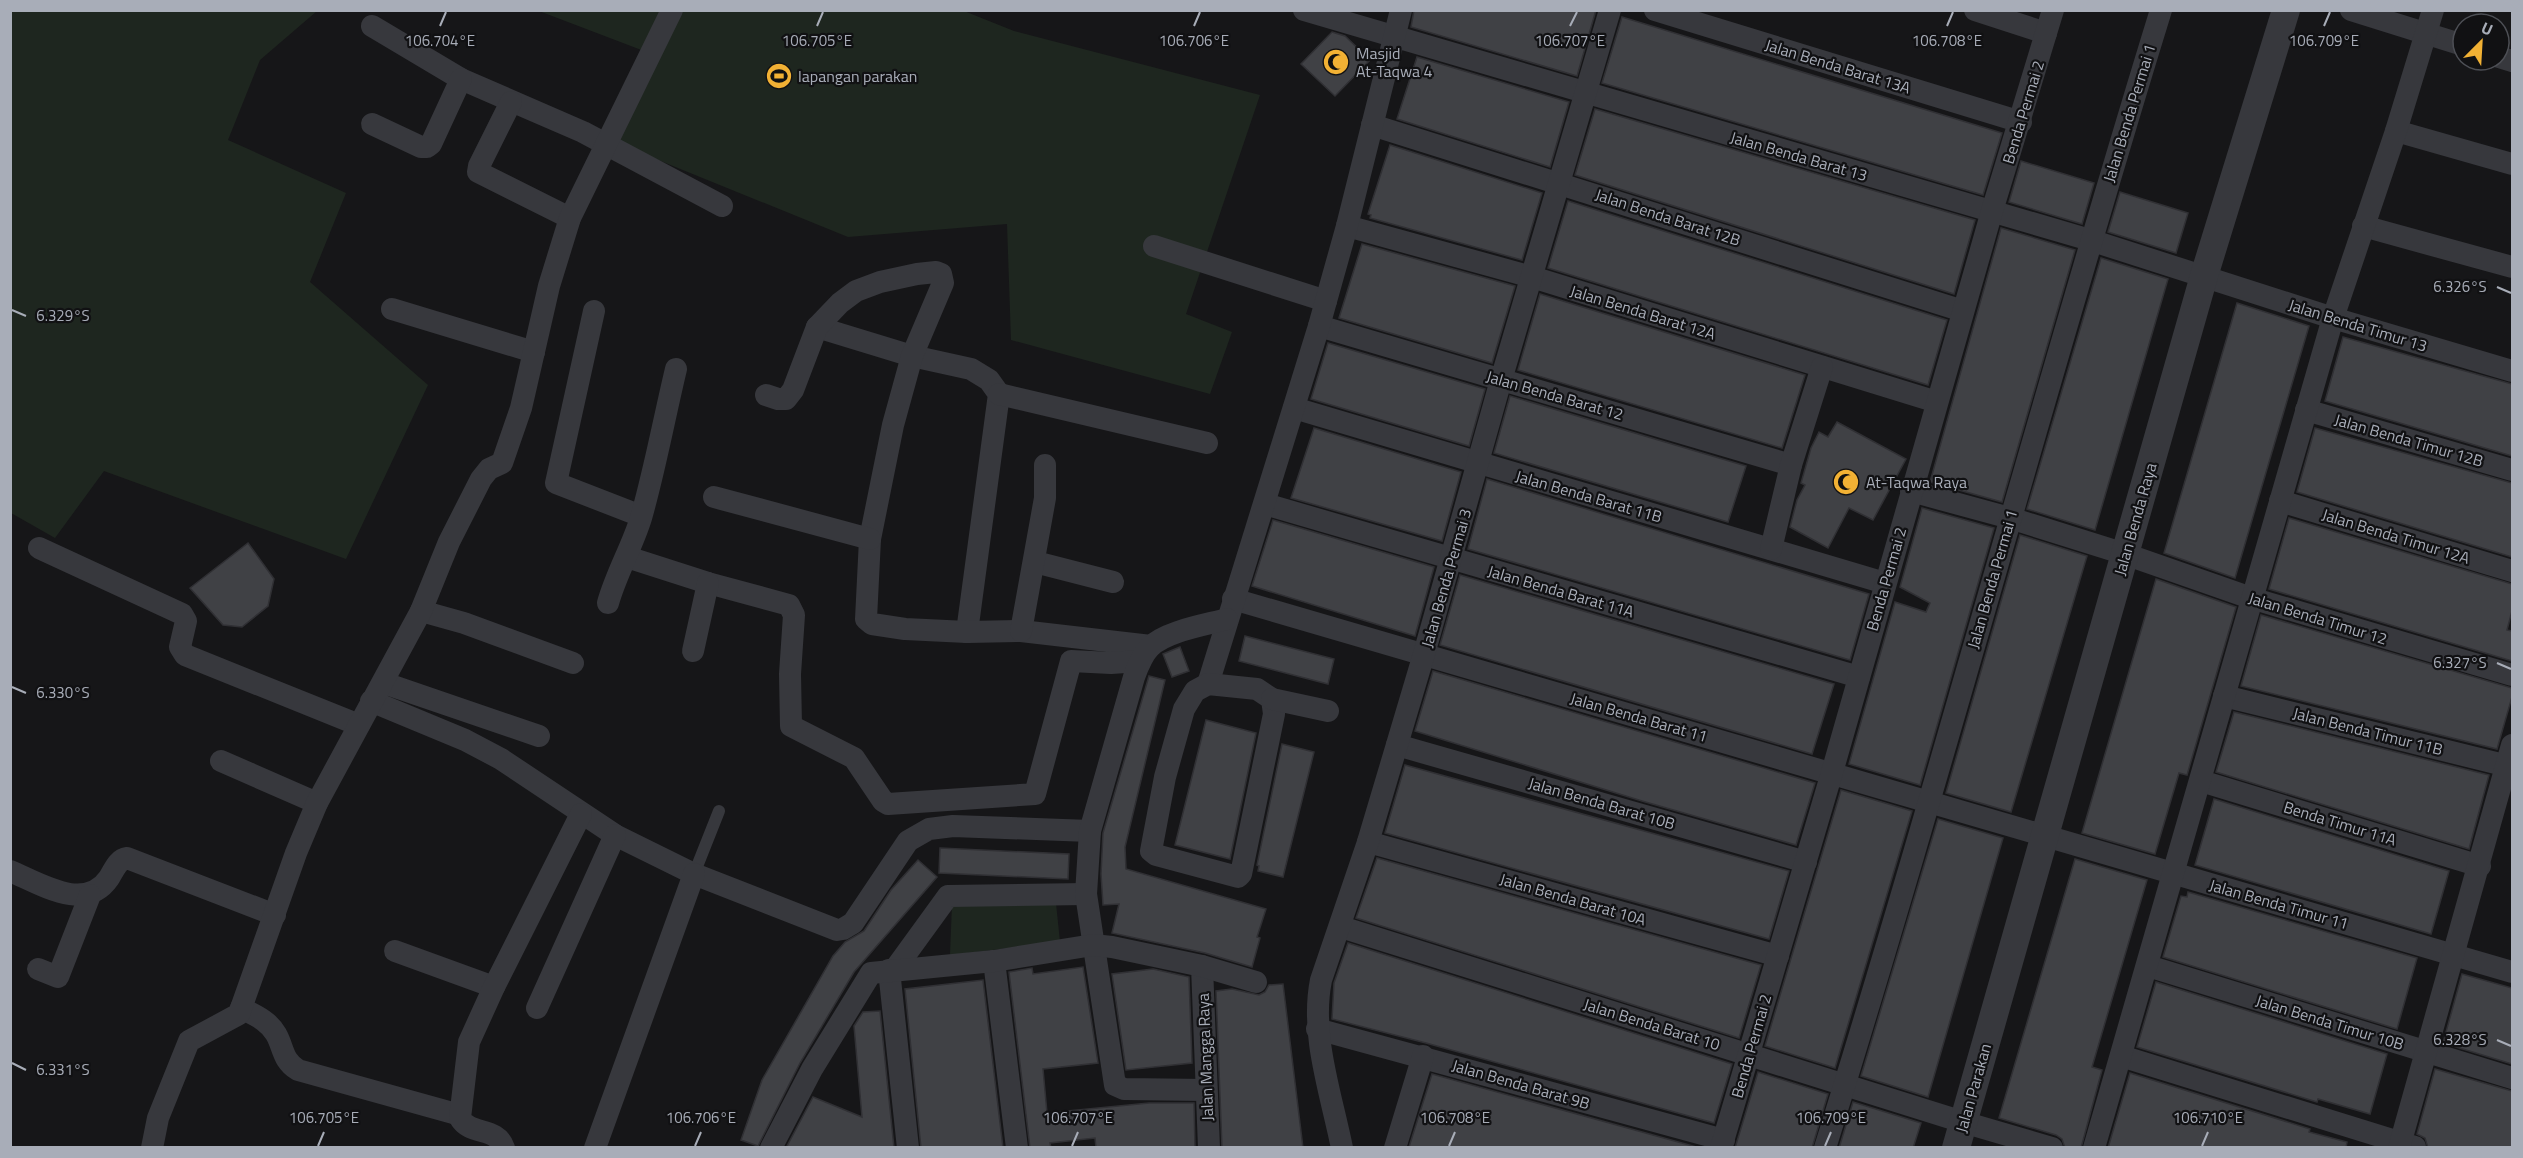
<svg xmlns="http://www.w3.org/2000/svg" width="2523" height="1158" viewBox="0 0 2523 1158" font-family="'Titillium Web',sans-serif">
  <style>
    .green { fill: #1e261f }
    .building { fill: #404145; stroke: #303034; stroke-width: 1.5 }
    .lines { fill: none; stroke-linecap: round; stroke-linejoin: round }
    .service { stroke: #37383d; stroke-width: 12 }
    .minor { stroke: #37383d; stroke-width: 22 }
    .tertiary { stroke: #37383d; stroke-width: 28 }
    .ticks { fill: none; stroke: #a8adb8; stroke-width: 2 }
    .labels { text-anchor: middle; stroke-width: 4.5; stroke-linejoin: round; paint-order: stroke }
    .poi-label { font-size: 16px; fill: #a8adb8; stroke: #111113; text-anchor: start }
    .street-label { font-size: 16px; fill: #a8adb8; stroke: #111113 }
    .ticks-label { font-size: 15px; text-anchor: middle; fill: #a8adb8; stroke: #111113; stroke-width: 4.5; stroke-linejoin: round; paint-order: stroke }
  </style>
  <rect width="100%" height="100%" fill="#161618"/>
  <g class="green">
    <polygon points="10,11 317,11 260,60 228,140 346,193 310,282 428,385 346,559 104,471 55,538 11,513"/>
    <polygon points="539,11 964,11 1014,31 1260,95 1186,314 1232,332 1210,394 1011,340 1007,224 848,237 614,142 644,51"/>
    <polygon points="1056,903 1060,942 950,955 952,904"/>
  </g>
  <g class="building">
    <polygon points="1414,10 1596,10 1577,76 1411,27"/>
    <polygon points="1622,17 2002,133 1983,195 1602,83"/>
    <polygon points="1332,32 1345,36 1370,60 1335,96 1301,64"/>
    <polygon points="1417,57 1569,102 1550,167 1397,119"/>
    <polygon points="1595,109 1975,220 1954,294 1575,175"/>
    <polygon points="1390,145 1542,193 1522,260 1370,218 1371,215 1368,214"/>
    <polygon points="2021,161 2094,183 2082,224 2009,202"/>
    <polygon points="2120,192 2188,213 2176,253 2108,232"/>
    <polygon points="1568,201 1947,320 1928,385 1548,268"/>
    <polygon points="2001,228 2075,250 2002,502 1930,482"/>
    <polygon points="1362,244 1515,286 1492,363 1339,318"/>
    <polygon points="2101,258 2168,279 2095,530 2027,509"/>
    <polygon points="1540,294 1805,375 1782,448 1518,370"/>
    <polygon points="2237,303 2309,326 2235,578 2164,553"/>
    <polygon points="2343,337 2512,384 2512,456 2325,401"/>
    <polygon points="1328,343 1485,389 1469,446 1311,399"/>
    <polygon points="1510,396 1746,466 1728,522 1494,453"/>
    <polygon points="1837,422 1906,459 1873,520 1849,508 1828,548 1790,527 1797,500 1805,485 1801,483 1811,448 1819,432 1828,437"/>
    <polygon points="1314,428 1461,472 1442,541 1291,498"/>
    <polygon points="2315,428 2512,483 2512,557 2297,492"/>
    <polygon points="1487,479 1869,594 1850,660 1468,549"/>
    <polygon points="1922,508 1994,528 1920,785 1849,764 1895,602 1926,612 1930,603 1900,587"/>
    <polygon points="2289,518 2512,584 2512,611 2507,630 2512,631 2512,661 2269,589"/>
    <polygon points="1273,520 1434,567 1415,636 1252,586"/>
    <polygon points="2020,535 2087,556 2011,812 1946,793"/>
    <polygon points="248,543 274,579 268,606 242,627 223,625 190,588"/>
    <polygon points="1460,575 1834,684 1812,754 1440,645"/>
    <polygon points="2156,579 2236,607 2187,775 2179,773 2155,854 2082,833"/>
    <polygon points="2261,615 2512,688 2512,697 2497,749 2241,686"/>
    <polygon points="1245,636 1334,659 1328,684 1239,661"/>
    <polygon points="1180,647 1189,671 1172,677 1163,654"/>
    <polygon points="1433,671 1815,783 1796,845 1642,801 1415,731"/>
    <polygon points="1149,676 1165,680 1125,847 1126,869 1266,909 1257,937 1260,938 1252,967 1205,953 1112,933 1119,904 1103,905 1101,874 1103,833"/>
    <polygon points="2234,712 2489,775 2469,849 2216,772"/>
    <polygon points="1206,720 1256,733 1230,859 1175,845"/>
    <polygon points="1282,744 1314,752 1283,877 1258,871 1259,866 1257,865"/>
    <polygon points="1405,765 1789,871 1769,939 1385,833"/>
    <polygon points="1841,790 1912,811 1835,1068 1765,1046"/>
    <polygon points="2214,799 2449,871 2431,934 2195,865"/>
    <polygon points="1938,819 2003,838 1928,1097 1861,1076"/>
    <polygon points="940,848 1069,854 1068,879 939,873"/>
    <polygon points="1377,858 1761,965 1739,1038 1356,918"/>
    <polygon points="2075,859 2147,880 2092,1067 2102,1070 2081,1148 2065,1148 2062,1139 2056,1135 1999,1118"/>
    <polygon points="918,860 937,877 854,972 800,1063 758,1146 741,1140 762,1080 833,956 845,942 864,931 891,890"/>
    <polygon points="2188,892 2417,958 2397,1029 2163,957 2181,896 2187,897"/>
    <polygon points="1348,943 1732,1064 1714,1123 1426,1043 1332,1019 1334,983"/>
    <polygon points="1083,967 1098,1063 1043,1069 1047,1113 1149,1103 1194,1103 1195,1148 1096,1148 1095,1138 1050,1143 1051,1148 1030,1148 1009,972 1032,968 1033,974"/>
    <polygon points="1153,969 1189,977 1192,1063 1126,1070 1112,974"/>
    <polygon points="2462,974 2512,988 2512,1064 2443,1043"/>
    <polygon points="983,980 1003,1148 921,1148 905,989"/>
    <polygon points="2156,982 2387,1054 2370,1114 2318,1099 2317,1102 2137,1047"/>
    <polygon points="1283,984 1303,1148 1222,1148 1216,991 1232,989 1259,995 1265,992 1269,985"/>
    <polygon points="880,1011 894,1148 786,1148 813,1097 862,1117 854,1026 863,1012"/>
    <polygon points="2435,1069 2512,1091 2512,1148 2428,1148 2425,1138 2417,1134"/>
    <polygon points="1758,1072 1828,1094 1812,1148 1735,1148"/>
    <polygon points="2130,1073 2310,1129 2309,1132 2347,1142 2346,1148 2108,1148"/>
    <polygon points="1432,1074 1700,1148 1409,1147"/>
    <polygon points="1853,1102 1921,1123 1913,1148 1839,1148"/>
  </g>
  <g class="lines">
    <polyline class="service" points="694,874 719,811"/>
    <g class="minor">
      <polyline points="1304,10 2090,240 2333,318 2512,371"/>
      <polyline points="1655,10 2021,122"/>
      <polyline points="1975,10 2046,33"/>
      <polyline points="2351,10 2463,45"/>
      <polyline points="372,26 461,79 583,132 722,206"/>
      <polyline points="2499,57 2512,61"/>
      <polyline points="511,102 479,166 478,172 570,218"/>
      <polyline points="372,124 421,147 427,147 431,144 461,79"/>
      <polyline points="1372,125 1963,311"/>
      <polyline points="2396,131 2512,164"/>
      <polyline points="1347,226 1532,277 1937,402"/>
      <polyline points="2363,226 2512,267"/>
      <polyline points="1154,246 1326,301"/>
      <polyline points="392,309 534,352"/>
      <polyline points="594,311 556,483 641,516"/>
      <polyline points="1319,326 1791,465"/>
      <polyline points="817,327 912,356 971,369 989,380 999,394 967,632"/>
      <polyline points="999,394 1207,443"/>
      <polyline points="766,395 778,399 786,399 793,390 817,327 840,303 856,291 880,282 917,274 936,272 941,274 943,283 912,356 893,425 870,539 866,619 872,624 905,629 967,632 1021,631 1151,646"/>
      <polyline points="1294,408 1885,583"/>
      <polyline points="2306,410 2512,470"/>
      <polyline points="1911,491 2010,518 2125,554 2251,598 2512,675"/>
      <polyline points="714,497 870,539"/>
      <polyline points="2280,501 2512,571"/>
      <polyline points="1265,504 1859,677"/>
      <polyline points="39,548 182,614 186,621 180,647 185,655 359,725"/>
      <polyline points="1771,549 1791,465 1822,367"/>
      <polyline points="627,557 708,583 789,605 794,615 790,674 791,726 854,758 883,801 888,804 1035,794 1071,661 1111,663 1140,661"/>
      <polyline points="1035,562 1113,582"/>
      <polyline points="1233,599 2512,972"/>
      <path d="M608 603C616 574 632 547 641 518 655 469 664 419 676 369"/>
      <polyline points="421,611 464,623 573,663"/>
      <polyline points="1021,631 1045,498 1045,465"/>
      <polyline points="693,651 708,583"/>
      <polyline points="384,683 539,736"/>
      <polyline points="1208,684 1319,326 1347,226 1401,10"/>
      <polygon points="1208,684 1257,689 1272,699 1274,714 1241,874 1238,877 1156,855 1151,851 1165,777 1184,709 1195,691"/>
      <polyline points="2224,696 2512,767"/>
      <polyline points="1272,699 1328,711"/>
      <polyline points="371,701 465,740 501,759 615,835 694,874 837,930 843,929 853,923 908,841 929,829 953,826 1090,831"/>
      <polyline points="1397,745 1806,862"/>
      <polyline points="221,761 317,803"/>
      <polyline points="2201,781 2480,866"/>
      <polyline points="1368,842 1778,956"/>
      <path d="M10 871C41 884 85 913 109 878 114 870 118 859 127 858L275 915"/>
      <polyline points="1341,927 1963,1122 2052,1148"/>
      <polyline points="395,951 494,987"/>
      <polyline points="994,961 1017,1148"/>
      <polyline points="1202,966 1209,1148"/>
      <polyline points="2148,966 2512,1078"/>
      <polyline points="38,969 58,977 90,895"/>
      <polyline points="895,969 948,896 1086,894"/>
      <polyline points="889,970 908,1148"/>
      <path d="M241 1008C254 1015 268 1020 276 1034 284 1048 282 1060 298 1070L460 1115"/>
      <polyline points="537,1008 615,835"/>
      <polyline points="1317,1029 1724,1140"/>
      <polyline points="2121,1056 2415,1147"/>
      <path d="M1206 1090 1124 1089 1115 1085 1086 894 1090 831 1134 677C1138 666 1142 655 1150 647 1166 631 1205 625 1227 619"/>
      <polyline points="152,1148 158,1118 189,1041 239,1014 296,853 317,803 421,611 449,542 481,479 489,469 502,463 521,408 549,286 570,218 672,10"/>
      <path d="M504 1148C497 1126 470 1136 460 1118L469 1042 494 987 581 814"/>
      <polyline points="595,1148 694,874"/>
      <polyline points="771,1148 812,1069 871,973 994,961 1093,945 1112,947 1202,966 1256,982"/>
      <path d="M1342 1148C1331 1093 1310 1035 1321 980L1368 842 1424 654 1501 380 1610 10"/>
      <polyline points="1395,1148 1423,1056"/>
      <polyline points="1721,1148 1833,769 1992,211 2053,10"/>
      <path d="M1825 1148C1943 770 2044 388 2161 10"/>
      <polyline points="2094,1148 2333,318 2396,131 2433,10"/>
      <polyline points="2399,1148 2512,745"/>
    </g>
    <polyline class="tertiary" points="1956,1148 2204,276 2286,10"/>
  </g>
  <path class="ticks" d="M440 26 446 12M817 26 823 12M1194 26 1200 12M1570 26 1577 12M1947 26 1953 12M2324 26 2330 12M2497 287 2511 293M12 310 26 316M2497 663 2511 669M12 687 26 693M2497 1040 2511 1046M12 1063 26 1070M318 1146 324 1132M695 1146 701 1132M1072 1146 1078 1132M1449 1146 1455 1132M1825 1146 1831 1132M2202 1146 2208 1132"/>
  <defs>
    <g id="mosque-disc" transform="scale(1.35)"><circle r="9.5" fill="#f2b134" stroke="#111113"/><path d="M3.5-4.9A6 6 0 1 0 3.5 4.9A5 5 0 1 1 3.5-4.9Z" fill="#111"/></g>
    <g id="stadium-disc" transform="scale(1.35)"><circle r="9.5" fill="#f2b134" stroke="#111113"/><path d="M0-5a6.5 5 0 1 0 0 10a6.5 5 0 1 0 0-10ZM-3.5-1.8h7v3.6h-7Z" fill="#111"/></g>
  </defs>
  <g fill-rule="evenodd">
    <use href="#mosque-disc" x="1336" y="62"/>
    <use href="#stadium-disc" x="779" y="76"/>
    <use href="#mosque-disc" x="1846" y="482"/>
  </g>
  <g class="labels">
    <g class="poi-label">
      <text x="1356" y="59">Masjid<tspan x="1356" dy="18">At-Taqwa 4</tspan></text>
      <text x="798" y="82">lapangan parakan</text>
      <text x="1866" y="488">At-Taqwa Raya</text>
    </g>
    <g class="street-label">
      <text transform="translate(1838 66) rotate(17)" y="6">Jalan Benda Barat 13A</text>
      <text transform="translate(2023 112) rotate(-73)" y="6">Benda Permai 2</text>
      <text transform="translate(2129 113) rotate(-73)" y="6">Jalan Benda Permai 1</text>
      <text transform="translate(1799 156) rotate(16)" y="6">Jalan Benda Barat 13</text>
      <text transform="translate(1668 217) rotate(18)" y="6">Jalan Benda Barat 12B</text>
      <text transform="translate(1643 312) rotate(17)" y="6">Jalan Benda Barat 12A</text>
      <text transform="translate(2358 325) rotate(17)" y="6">Jalan Benda Timur 13</text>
      <text transform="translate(1555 395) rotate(16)" y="6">Jalan Benda Barat 12</text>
      <text transform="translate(2409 440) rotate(16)" y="6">Jalan Benda Timur 12B</text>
      <text transform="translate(1589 496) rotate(16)" y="6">Jalan Benda Barat 11B</text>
      <text transform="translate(2135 519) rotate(-74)" y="6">Jalan Benda Raya</text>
      <text transform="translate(2396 536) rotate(17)" y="6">Jalan Benda Timur 12A</text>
      <text transform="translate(1446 578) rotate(-74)" y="6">Jalan Benda Permai 3</text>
      <text transform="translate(1886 579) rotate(-74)" y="6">Benda Permai 2</text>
      <text transform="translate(1992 579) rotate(-74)" y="6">Jalan Benda Permai 1</text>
      <text transform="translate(1561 591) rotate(16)" y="6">Jalan Benda Barat 11A</text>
      <text transform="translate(2318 618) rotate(17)" y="6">Jalan Benda Timur 12</text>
      <text transform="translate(1639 717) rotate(16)" y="6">Jalan Benda Barat 11</text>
      <text transform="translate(2368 731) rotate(14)" y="6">Jalan Benda Timur 11B</text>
      <text transform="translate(1602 803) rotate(16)" y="6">Jalan Benda Barat 10B</text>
      <text transform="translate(2340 823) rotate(17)" y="6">Benda Timur 11A</text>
      <text transform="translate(1573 899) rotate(16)" y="6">Jalan Benda Barat 10A</text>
      <text transform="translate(2279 904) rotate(16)" y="6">Jalan Benda Timur 11</text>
      <text transform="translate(2330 1022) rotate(17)" y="6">Jalan Benda Timur 10B</text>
      <text transform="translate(1652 1024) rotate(17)" y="6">Jalan Benda Barat 10</text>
      <text transform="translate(1751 1046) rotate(-74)" y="6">Benda Permai 2</text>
      <text transform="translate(1205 1057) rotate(-92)" y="6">Jalan Mangga Raya</text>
      <text transform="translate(1521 1084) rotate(16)" y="6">Jalan Benda Barat 9B</text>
      <text transform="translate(1973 1088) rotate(-74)" y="6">Jalan Parakan</text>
    </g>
  </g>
  <g class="ticks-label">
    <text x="440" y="46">106.704°E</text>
    <text x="817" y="46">106.705°E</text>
    <text x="1570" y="46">106.707°E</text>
    <text x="1947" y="46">106.708°E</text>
    <text x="1194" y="46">106.706°E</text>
    <text x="2324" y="46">106.709°E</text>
    <text x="2460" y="292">6.326°S</text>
    <text x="63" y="321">6.329°S</text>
    <text x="2460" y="668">6.327°S</text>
    <text x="63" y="698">6.330°S</text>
    <text x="2460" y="1045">6.328°S</text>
    <text x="63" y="1075">6.331°S</text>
    <text x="324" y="1123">106.705°E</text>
    <text x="701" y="1123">106.706°E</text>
    <text x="1078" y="1123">106.707°E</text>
    <text x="1455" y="1123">106.708°E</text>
    <text x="1831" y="1123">106.709°E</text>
    <text x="2208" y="1123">106.710°E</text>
  </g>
  <rect width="2523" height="1158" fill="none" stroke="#a8adb8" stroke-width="24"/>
  <g transform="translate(2481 42) rotate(24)"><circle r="28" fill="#111113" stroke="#4d4f55" stroke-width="1.5"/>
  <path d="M0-4.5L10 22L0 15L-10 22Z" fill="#f2b134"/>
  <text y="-9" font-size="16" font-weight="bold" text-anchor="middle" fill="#a8adb8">U</text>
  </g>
</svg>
